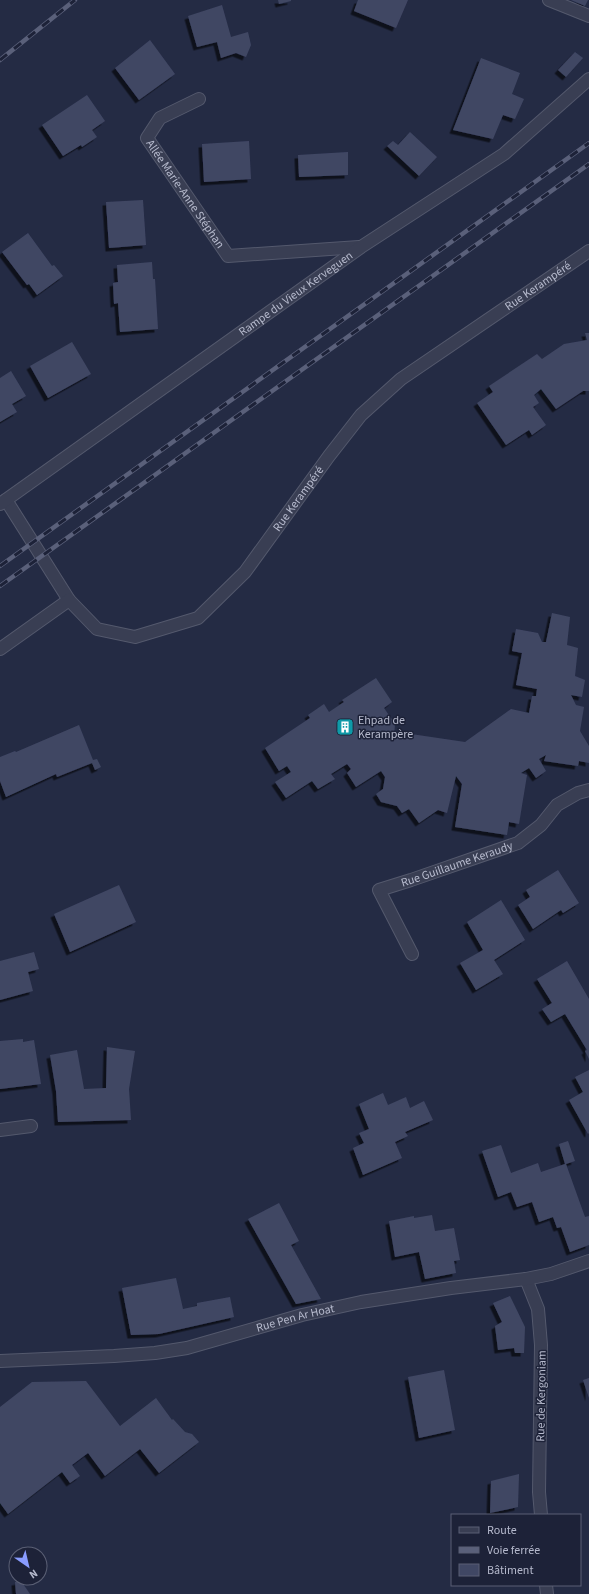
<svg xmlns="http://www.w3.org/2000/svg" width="589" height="1594" viewBox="0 0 589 1594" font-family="'Source Sans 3',sans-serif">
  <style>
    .building { fill: #404764; filter: url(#shadow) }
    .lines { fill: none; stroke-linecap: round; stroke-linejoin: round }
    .minor-casing { stroke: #54596d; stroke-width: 14 }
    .minor { stroke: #393e53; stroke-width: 12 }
    .rail-casing { stroke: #5a607a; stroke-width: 4.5 }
    .rail { stroke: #1d2238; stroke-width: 3; stroke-dasharray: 9; stroke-linecap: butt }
    .labels { text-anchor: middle; stroke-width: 3; stroke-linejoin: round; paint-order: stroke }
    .street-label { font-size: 12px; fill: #b6bacd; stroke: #1d2238 }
    .poi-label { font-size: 12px; fill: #b6bacd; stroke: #1d2238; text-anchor: start }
  </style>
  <defs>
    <filter id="shadow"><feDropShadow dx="-3.5" dy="3.5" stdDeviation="0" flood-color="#0009"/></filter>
  </defs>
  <rect width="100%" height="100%" fill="#242b44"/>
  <g class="building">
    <polygon points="278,0 291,0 291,1 279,4"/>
    <polygon points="358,0 408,0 396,28 354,11"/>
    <polygon points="571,0 588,0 585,6"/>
    <polygon points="222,5 231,37 248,32 251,45 246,57 236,53 221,58 217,42 197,47 188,16"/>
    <polygon points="150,40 175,74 139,100 115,68"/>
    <polygon points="575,52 583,58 566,77 558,70"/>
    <polygon points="481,58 520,73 512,94 524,99 515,119 503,115 493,139 453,130"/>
    <polygon points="87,95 105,121 92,130 97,137 82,147 81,145 63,156 42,125"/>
    <polygon points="410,132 437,157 419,176 387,146 393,141 398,145"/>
    <polygon points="249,141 251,179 204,182 202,144"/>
    <polygon points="348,152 348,175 299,177 298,155"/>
    <polygon points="143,200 146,245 109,248 106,202"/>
    <polygon points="28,233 52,266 54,265 63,276 37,295 29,284 27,285 2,252"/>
    <polygon points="152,262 153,279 155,279 158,329 120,332 118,303 114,304 113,283 118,282 117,265"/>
    <polygon points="585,333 589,333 589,391 583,391 556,409 541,389 534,395 539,403 533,407 546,425 532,435 529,430 506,445 477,403 493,392 489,386 537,354 542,359 564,344 587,340"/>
    <polygon points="72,342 91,374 48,398 30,366"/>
    <polygon points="11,371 26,396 12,404 17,412 0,422 0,378"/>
    <polygon points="552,613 570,617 567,645 578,648 575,676 585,680 582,697 571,695 576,705 584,707 580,731 589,746 589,763 579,761 578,766 544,761 546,755 539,759 546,771 536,778 529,768 521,773 527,775 519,824 509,822 507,835 455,827 462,784 456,776 447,813 438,810 419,823 409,809 402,813 397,806 381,802 376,794 383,789 385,777 381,771 356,787 347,773 351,769 347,764 331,774 335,779 318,789 312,781 286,798 275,782 291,772 287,766 279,771 265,748 310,718 308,715 324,704 329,712 344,702 342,700 376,678 392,702 384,708 395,724 394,736 410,739 411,734 465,742 511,709 529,713 532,696 536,696 537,689 516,685 522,653 512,651 516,629 538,633 542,642 546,642"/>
    <polygon points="79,725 93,760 97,759 101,767 95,770 92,763 57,777 56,774 6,797 0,781 0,757 15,751 16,752"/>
    <polygon points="558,870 579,903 563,913 561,910 533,929 518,905 530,897 526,890"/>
    <polygon points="119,885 136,922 70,952 54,914"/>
    <polygon points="501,900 525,940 494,960 503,974 476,990 460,963 483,950 467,922"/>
    <polygon points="34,952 39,969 28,972 33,991 0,1000 0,961"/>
    <polygon points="567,961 589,999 589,1059 585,1051 587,1050 565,1014 551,1022 542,1009 552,1003 537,979"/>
    <polygon points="23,1039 23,1042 34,1040 41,1084 0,1089 0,1041"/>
    <polygon points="107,1047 135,1051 129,1089 131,1120 58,1122 56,1091 50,1055 77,1050 84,1089 106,1088"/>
    <polygon points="589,1070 589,1133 588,1134 569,1100 583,1092 575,1077"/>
    <polygon points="383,1093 388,1105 406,1097 410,1108 424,1101 433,1120 405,1132 408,1136 395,1142 402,1158 363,1175 353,1148 364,1143 359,1133 369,1129 359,1104"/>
    <polygon points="568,1141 575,1161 566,1164 585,1217 589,1216 589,1245 570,1252 561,1227 557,1228 553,1217 539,1222 532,1202 517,1207 511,1192 498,1197 482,1151 501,1145 511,1173 538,1163 541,1172 565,1164 559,1144"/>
    <polygon points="279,1203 299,1241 291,1245 321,1299 296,1304 248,1219"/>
    <polygon points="432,1215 435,1231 454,1228 460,1260 454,1261 456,1273 425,1279 419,1252 395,1257 389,1221 414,1216 414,1218"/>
    <polygon points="176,1278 183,1309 197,1306 197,1303 230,1297 234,1317 159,1334 131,1335 122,1288"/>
    <polygon points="510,1296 525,1327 524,1353 515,1353 514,1348 498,1350 495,1326 502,1322 493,1303"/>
    <polygon points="444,1370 455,1430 419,1438 408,1377"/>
    <polygon points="589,1378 589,1398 583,1380"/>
    <polygon points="86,1381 120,1426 156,1398 172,1420 173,1419 185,1432 192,1434 199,1442 159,1473 140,1449 105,1476 88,1453 72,1465 80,1476 70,1483 62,1472 8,1514 0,1503 0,1407 32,1382"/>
    <polygon points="519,1474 518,1507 490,1513 491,1481"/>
    <polygon points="21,1581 30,1594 16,1594 15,1582"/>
  </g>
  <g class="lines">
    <g class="minor-casing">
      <g id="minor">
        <polyline points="549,0 589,16"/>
        <path id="s1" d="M199 99 160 118 147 138 228 256 359 247"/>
        <polyline points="6,500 69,600"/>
        <path id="s2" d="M0 504 361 247 504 154 589 79"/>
        <path id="s3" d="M0 649 69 600 97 629 135 637 198 618 245 572 329 456 361 415 401 379 589 251"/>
        <path id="s4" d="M412 954 379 890 411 880 518 843 541 825 557 805 578 793 589 790"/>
        <polyline points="0,1130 31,1126"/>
        <polyline points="526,1279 538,1309 541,1345 539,1492 541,1515"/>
        <path id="s5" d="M0 1361 114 1356 155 1353 187 1348 302 1315 361 1302 451 1288 526 1279 551 1274 589 1261"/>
        <polyline points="546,1585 547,1594"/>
      </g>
    </g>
    <use href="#minor" class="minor"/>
    <g class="rail-casing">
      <g id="rail">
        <polyline points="0,60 75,0"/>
        <polyline points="0,566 589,143"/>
        <polyline points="0,586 589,164"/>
      </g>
    </g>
    <use href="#rail" class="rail"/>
  </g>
  <defs>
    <g id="building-square" transform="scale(0.9)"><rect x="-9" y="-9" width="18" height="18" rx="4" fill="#0f9aa8" stroke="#1d2238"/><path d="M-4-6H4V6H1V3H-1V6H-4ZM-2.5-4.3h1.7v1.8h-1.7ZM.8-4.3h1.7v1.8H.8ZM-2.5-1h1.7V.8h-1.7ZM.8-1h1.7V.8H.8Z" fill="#fff"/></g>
  </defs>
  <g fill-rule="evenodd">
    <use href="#building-square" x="345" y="727"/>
  </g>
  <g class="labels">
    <g class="street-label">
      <text dy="4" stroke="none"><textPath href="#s1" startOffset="135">Allée Marie-Anne Stéphan</textPath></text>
      <text dy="4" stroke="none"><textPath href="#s3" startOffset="710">Rue Kerampéré</textPath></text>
      <text dy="4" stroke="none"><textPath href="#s2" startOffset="363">Rampe du Vieux Kerveguen</textPath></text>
      <text dy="4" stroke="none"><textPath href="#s3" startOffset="386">Rue Kerampéré</textPath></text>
      <text dy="4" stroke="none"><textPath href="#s4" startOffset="154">Rue Guillaume Keraudy</textPath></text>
      <text dy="4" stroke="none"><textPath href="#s5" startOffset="300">Rue Pen Ar Hoat</textPath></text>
      <text transform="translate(541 1396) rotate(-89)" y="4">Rue de Kergoniam</text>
    </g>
    <g class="poi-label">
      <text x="358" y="724">Ehpad de<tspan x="358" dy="14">Kerampère</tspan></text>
    </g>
  </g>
  <rect x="451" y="1514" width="130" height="72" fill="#1d2238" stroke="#5a5f74"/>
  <rect x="459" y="1527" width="20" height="6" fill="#393e53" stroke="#5a5f74"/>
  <text x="487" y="1534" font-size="12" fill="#b6bacd">Route</text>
  <rect x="459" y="1547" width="20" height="6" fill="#5a607a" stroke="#5a5f74"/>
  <text x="487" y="1554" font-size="12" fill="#b6bacd">Voie ferrée</text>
  <rect x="459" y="1564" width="20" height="12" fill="#404764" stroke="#5a5f74"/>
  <text x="487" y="1574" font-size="12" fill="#b6bacd">Bâtiment</text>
  <g transform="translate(28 1566) rotate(146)"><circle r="19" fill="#1d2238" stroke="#5a5f74"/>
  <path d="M0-3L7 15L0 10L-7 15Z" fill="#899cff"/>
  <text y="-6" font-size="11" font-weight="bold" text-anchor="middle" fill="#b6bacd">N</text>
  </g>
</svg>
